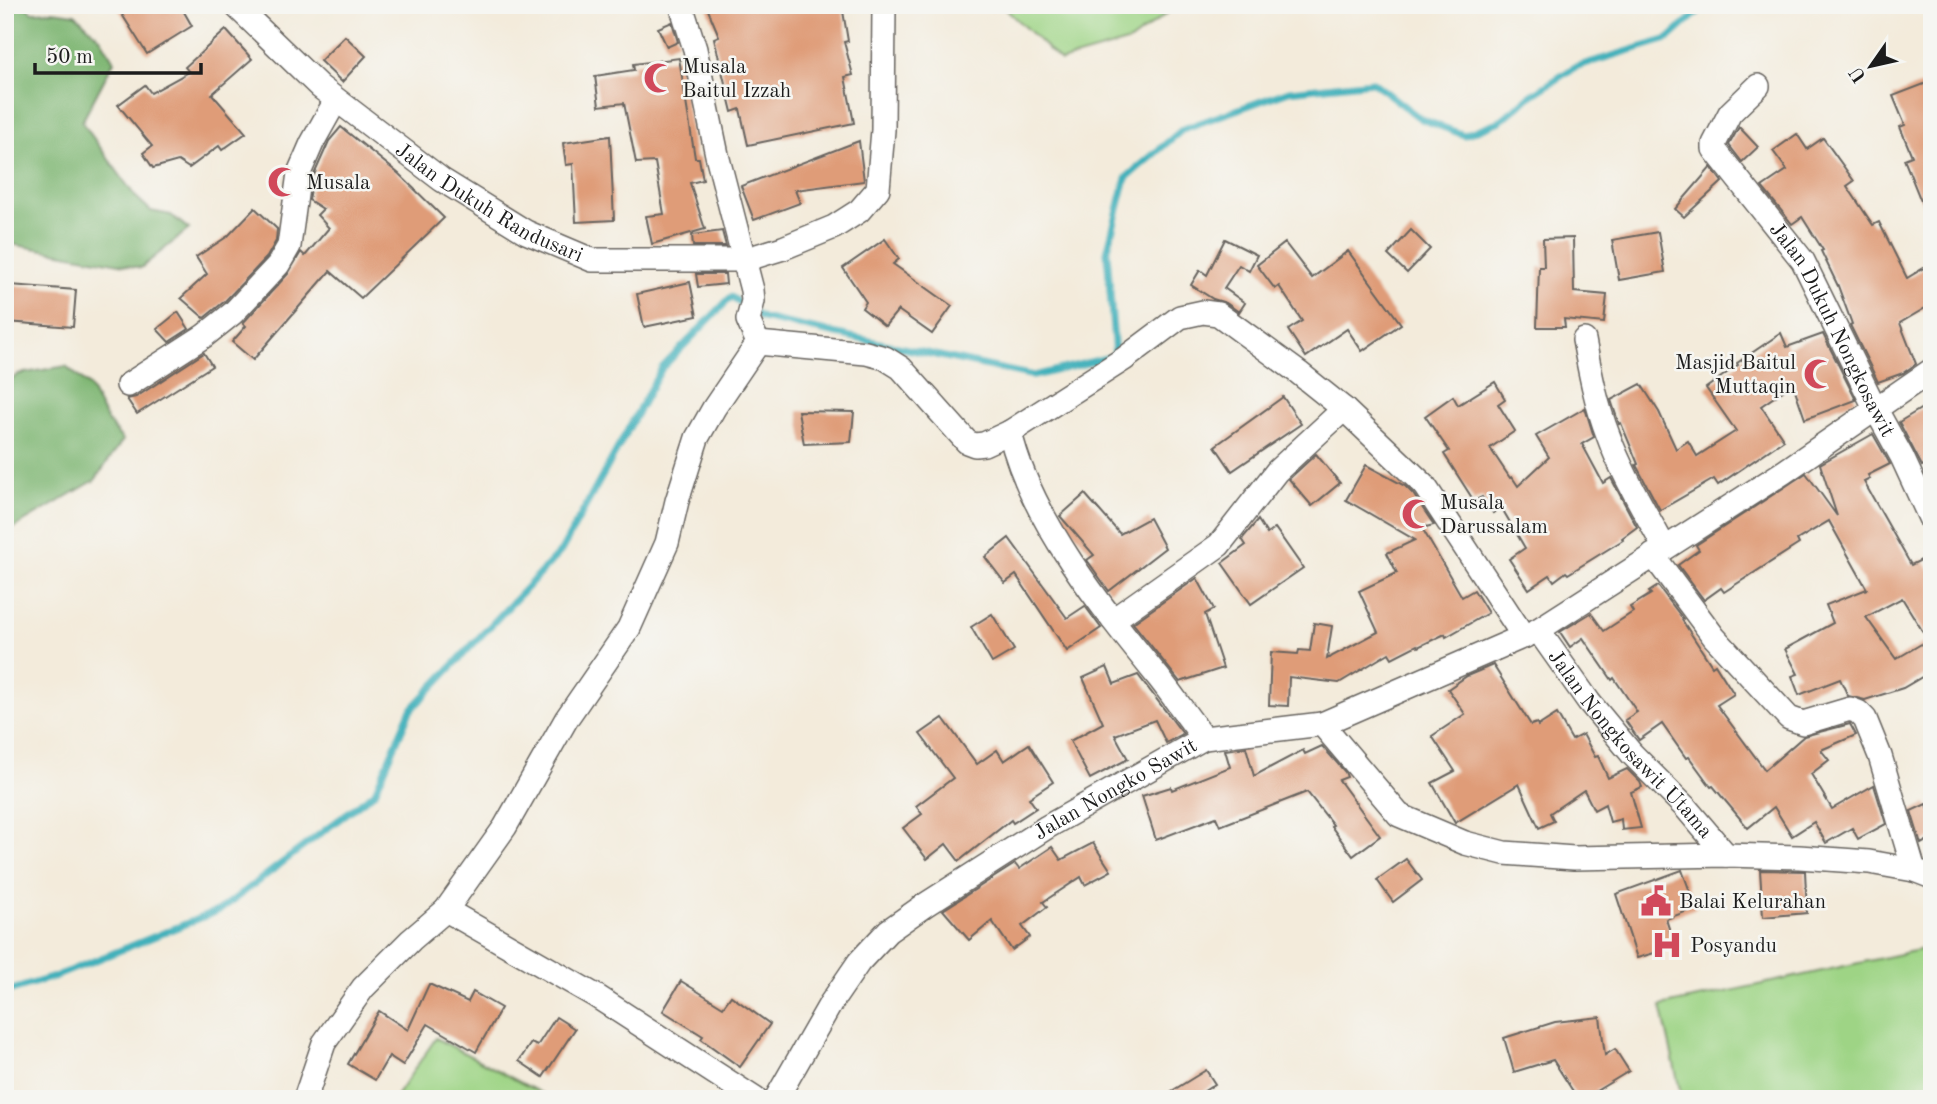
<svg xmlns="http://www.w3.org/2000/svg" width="1937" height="1104" viewBox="0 0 1937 1104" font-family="'Old Standard TT',serif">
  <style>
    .green { fill: #9ed485; stroke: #5d7850; stroke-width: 2 }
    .forest { fill: #7eb672; stroke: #4d6947; stroke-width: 2 }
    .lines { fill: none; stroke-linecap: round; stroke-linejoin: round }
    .stream { stroke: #42b1bb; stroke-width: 7 }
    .building { fill: #df9c78; fill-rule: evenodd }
    .minor-casing { stroke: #67645f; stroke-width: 26 }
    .minor { stroke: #fff; stroke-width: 23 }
    .labels { text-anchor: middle; stroke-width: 5; stroke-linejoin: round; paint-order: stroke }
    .poi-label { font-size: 21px; fill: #1c1c1c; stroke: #f6f6f2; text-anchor: start }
    .street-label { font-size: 21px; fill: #1c1c1c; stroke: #f6f6f2 }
  </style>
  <rect width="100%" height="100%" fill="#f6f6f2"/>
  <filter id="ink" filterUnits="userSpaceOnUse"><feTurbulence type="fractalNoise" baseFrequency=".0143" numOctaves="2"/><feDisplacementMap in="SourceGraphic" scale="14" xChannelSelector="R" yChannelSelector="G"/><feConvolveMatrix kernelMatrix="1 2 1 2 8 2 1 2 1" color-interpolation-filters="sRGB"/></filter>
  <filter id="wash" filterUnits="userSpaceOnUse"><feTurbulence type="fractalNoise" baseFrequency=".00686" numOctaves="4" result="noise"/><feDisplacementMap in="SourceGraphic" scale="28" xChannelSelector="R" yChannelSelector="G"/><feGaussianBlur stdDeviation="1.57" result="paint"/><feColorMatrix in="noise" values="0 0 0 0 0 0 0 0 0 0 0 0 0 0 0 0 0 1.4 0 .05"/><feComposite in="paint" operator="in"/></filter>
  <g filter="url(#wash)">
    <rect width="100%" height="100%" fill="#f3ebdb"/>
    <g class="green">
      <polygon points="1001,5 1178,5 1130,41 1061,61"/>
      <polygon points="1932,947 1932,1099 1682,1099 1661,1006"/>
      <polygon points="436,1038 550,1098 394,1099"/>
    </g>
    <g class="forest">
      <polygon points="5,5 24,5 32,12 53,11 75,14 101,39 114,61 82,122 135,196 151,211 171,215 189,229 141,268 5,243"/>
      <polygon points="66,366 89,386 108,422 123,440 95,480 5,533 5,384 19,374"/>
    </g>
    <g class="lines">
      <polyline class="stream" points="5,992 54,977 220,910 375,792 410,711 561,551 662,368 731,297 762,318 1034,376 1115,356 1107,252 1126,178 1183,129 1289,91 1373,82 1421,119 1464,135 1500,121 1529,97 1575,67 1668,39 1706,5"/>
    </g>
    <g id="blocks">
      <g class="building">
        <polygon points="116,5 180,5 192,26 147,54"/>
        <polygon points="706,5 842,5 848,41 844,42 853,75 845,77 854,123 748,145 740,109 732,112 714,38 719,36"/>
        <polygon points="672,22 678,42 667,47 658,28"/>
        <polygon points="226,30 252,59 212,94 246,133 222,150 219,146 189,168 178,161 153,168 143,153 152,146 118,105 145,85 151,93 189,72 185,67"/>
        <polygon points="345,36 366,56 342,82 320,61"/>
        <polygon points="679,58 695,158 699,158 703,180 690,183 705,229 652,244 646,216 664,214 655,162 636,163 624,103 599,106 595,76 634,70 633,64"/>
        <polygon points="1932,81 1932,226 1931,226 1904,159 1912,156 1900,127 1905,125 1893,96"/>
        <polygon points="341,127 399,174 444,218 361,298 330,271 253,360 232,342 246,326 243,323 288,274 301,252 305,256 329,228 317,215 323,209 309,200 313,177 329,141"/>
        <polygon points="1739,127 1758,147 1742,162 1729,145"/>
        <polygon points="1797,134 1807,149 1823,138 1854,181 1847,186 1873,225 1879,222 1907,278 1932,263 1932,304 1900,323 1916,364 1903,373 1878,382 1850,325 1852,324 1838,286 1821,251 1823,250 1802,217 1792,224 1762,187 1787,170 1773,151"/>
        <polygon points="610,136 614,220 576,222 573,164 566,165 563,143"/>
        <polygon points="859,141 864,181 795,190 800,203 754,220 741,186"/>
        <polygon points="1711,167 1722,182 1684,217 1675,209"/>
        <polygon points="255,208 277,229 276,241 267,257 225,301 204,318 181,298 207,274 196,257 228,236"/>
        <polygon points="1411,230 1430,249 1407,273 1388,255"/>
        <polygon points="722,231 726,246 693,246 692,235"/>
        <polygon points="1658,232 1665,272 1619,280 1612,240"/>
        <polygon points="1573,238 1574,292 1607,295 1604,323 1564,319 1565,327 1537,327 1539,267 1544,267 1543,239"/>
        <polygon points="885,239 899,259 893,264 952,306 932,334 898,310 885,326 862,308 866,302 843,268"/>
        <polygon points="1225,239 1257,255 1249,271 1239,265 1224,288 1245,303 1239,312 1226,303 1213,299 1191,285 1200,270 1207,275"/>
        <polygon points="1285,243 1312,278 1348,251 1401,324 1362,351 1347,329 1306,357 1288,330 1302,321 1279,286 1275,289 1257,265"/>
        <polygon points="696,274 725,274 726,284 698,287"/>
        <polygon points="690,282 697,316 644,327 637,294"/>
        <polygon points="10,285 76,290 73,327 7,322"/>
        <polygon points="178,312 189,329 169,342 157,329"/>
        <polygon points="1781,333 1787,347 1823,334 1856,400 1805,419 1793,384 1761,406 1784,440 1718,485 1714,479 1660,510 1636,465 1638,464 1621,423 1619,424 1611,400 1641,384 1659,412 1676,449 1688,441 1697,456 1736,431 1706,388 1738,365 1737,363"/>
        <polygon points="204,353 212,366 137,414 127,399 136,397"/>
        <polygon points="1495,382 1505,399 1498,404 1515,431 1490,448 1510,478 1512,477 1518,486 1549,457 1536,436 1585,408 1594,437 1582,444 1603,483 1611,478 1637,527 1622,538 1623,540 1568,574 1566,572 1554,581 1550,575 1529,589 1509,559 1525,548 1501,507 1493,513 1482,497 1474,501 1444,454 1449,451 1425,416 1453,396 1458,405"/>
        <polygon points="1283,397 1301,424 1232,471 1215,446"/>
        <polygon points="1932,402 1932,460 1922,466 1899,422"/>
        <polygon points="798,411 854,412 851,442 804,444"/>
        <path d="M1873 434 1890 464 1868 475 1870 479 1864 482 1911 565 1923 559 1932 574V671L1903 688 1865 700 1848 696 1840 679 1799 695 1792 676 1798 674 1785 649 1833 623 1826 605 1867 589 1829 521 1797 540 1799 544 1724 592 1721 588 1704 600 1678 565 1699 550 1696 545 1806 473 1837 516 1820 464ZM1902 598 1928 640 1896 659 1866 617Z"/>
        <polygon points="1316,454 1340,483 1312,506 1289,479"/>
        <polygon points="1366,465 1405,486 1413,494 1434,525 1422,528 1462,597 1474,590 1488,613 1446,637 1445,634 1418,647 1417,645 1392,658 1389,653 1339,683 1289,677 1288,706 1269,705 1271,652 1298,654 1299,650 1310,651 1314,623 1332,626 1327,659 1378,632 1359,591 1397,573 1387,553 1415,540 1346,500"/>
        <polygon points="1085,494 1120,534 1149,518 1165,548 1109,591 1087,560 1094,555 1060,516"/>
        <polygon points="1258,520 1267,534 1275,528 1303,568 1251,604 1222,563 1246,545 1242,539"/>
        <polygon points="1009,538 1067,618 1085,606 1101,628 1067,651 1016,575 1005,583 985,557"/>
        <polygon points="1197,578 1214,609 1205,614 1223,668 1180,682 1133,623"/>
        <polygon points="1658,586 1683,619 1682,620 1712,666 1715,664 1734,694 1717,705 1765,770 1804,736 1850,724 1856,735 1821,750 1829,760 1811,774 1832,809 1874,785 1886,824 1858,839 1852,828 1826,843 1814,822 1792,836 1774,807 1748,828 1713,786 1711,787 1689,757 1686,758 1662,724 1639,740 1625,720 1637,712 1614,678 1612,680 1583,638 1570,647 1560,632 1591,613 1604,631 1633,612 1630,607 1651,594 1649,592"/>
        <polygon points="992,614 1014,650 992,663 971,627"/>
        <polygon points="1493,665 1531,725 1537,723 1538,726 1557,714 1572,740 1583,734 1595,757 1598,756 1608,778 1627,769 1640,782 1642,787 1631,792 1641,828 1622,830 1621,819 1610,822 1605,804 1594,810 1584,790 1550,813 1554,821 1539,828 1519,784 1455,823 1432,783 1455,771 1432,736 1465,714 1448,689 1467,676"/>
        <polygon points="1107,667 1114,684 1138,675 1183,734 1166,743 1155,720 1115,735 1128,759 1090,779 1070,741 1103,723 1083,678"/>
        <polygon points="943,718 977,764 997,750 1004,761 1029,744 1053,782 1029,798 1036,808 1013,823 1011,820 959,861 946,844 927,859 903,828 922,814 916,806 953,778 920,734"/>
        <polygon points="1322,746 1345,772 1347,777 1339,780 1380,836 1353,856 1331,826 1333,825 1307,792 1220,826 1216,817 1156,840 1142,796 1171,787 1172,790 1230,767 1225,750 1246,747 1254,776 1303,750 1305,754"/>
        <polygon points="1926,804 1932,815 1932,838 1921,844 1911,811"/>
        <polygon points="1093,843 1111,871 1085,885 1081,877 1043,902 1047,907 1022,926 1030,937 1012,950 992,921 969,940 943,910 1015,864 1019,869 1052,847 1061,860"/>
        <polygon points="1406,859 1422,880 1393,902 1377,880"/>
        <polygon points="1682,870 1696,908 1666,919 1675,947 1637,958 1616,894"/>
        <polygon points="1760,870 1805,871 1807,913 1763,917"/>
        <polygon points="681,981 723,1007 731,996 770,1024 740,1067 701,1039 703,1036 663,1011"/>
        <polygon points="429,984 468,1002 473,992 501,1008 476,1052 428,1024 403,1065 389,1056 375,1080 348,1064 379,1011 408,1030"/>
        <polygon points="556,1017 575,1029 543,1077 519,1061 531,1043 537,1046"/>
        <polygon points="1600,1017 1605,1055 1615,1049 1629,1071 1583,1099 1578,1099 1553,1060 1514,1072 1504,1038 1555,1022"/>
        <polygon points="1206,1070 1215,1084 1192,1099 1159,1099"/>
      </g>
    </g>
  </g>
  <g filter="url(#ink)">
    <use href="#blocks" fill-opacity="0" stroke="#67645f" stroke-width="2"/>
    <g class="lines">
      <g class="minor-casing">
        <g id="minor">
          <path id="s1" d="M235 5 320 87 442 180 526 232 592 260H744L783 248 834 227 859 211 878 189 883 130 884 5"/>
          <polyline points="681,5 695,49 717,155 752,290 753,301 748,320 758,343"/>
          <path id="s2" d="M1758 86 1730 113 1714 144V149L1803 261 1875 408 1902 457 1932 522"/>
          <path d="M1584 340C1590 372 1596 404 1608 435 1622 474 1645 511 1664 547"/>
          <polyline points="758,343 866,353 885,358 901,368 967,442 975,445 984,444 1010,432 1124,359 1180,317 1203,312 1218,314 1299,373 1344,409 1424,485 1524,637"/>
          <polyline points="128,385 204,336 233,313 278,265 289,246 299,173 312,143 336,100"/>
          <path d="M1010 432C1030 519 1103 609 1159 678 1174 697 1188 718 1204 738"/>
          <polyline points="1653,555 1714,637 1789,718 1803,723 1850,709 1858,712 1865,719 1880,756 1914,870"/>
          <polyline points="1113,620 1219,545 1277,471 1344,409"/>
          <path id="s3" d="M1538 630 1589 702 1632 754 1686 808 1726 855"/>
          <polyline points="1322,724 1399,815 1465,843 1504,853 1574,858 1726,855 1799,857 1869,862 1914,870 1932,877"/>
          <polyline points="446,910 596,996 755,1099"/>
          <polyline points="305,1099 324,1043 363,988 411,940 446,910 505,827 567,718 629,628 667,543 677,501 697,438 714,408 758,343"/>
          <path id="s4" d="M776 1099 831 1003 859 962 888 931 925 905 1047 827 1204 738 1322 724 1538 630 1784 472 1932 370"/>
        </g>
      </g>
      <use href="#minor" class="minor"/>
    </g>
  </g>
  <defs>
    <g id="mosque-bare" transform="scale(2.415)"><path d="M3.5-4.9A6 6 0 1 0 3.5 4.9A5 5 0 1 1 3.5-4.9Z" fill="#d1495b" stroke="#f6f6f2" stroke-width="2.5" paint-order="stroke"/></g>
    <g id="civic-bare" transform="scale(2.415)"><path d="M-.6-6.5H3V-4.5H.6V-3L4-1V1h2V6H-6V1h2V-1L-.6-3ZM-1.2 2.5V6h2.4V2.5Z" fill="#d1495b" stroke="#f6f6f2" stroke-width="2.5" paint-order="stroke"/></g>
    <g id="hospital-bare" transform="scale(2.415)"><path d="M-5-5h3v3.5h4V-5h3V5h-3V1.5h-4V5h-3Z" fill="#d1495b" stroke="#f6f6f2" stroke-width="2.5" paint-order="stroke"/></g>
  </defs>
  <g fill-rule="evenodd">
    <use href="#mosque-bare" x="659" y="78"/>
    <use href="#mosque-bare" x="283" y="182"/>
    <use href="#mosque-bare" x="1819" y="374"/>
    <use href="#mosque-bare" x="1417" y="514"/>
    <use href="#civic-bare" x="1656" y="901"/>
    <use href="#hospital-bare" x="1667" y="945"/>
  </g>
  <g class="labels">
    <g class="poi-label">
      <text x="682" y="73">Musala<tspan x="682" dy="24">Baitul Izzah</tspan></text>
      <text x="306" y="189">Musala</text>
      <text x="1796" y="369" text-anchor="end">Masjid Baitul<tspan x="1796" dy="24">Muttaqin</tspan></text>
      <text x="1440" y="509">Musala<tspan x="1440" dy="24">Darussalam</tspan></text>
      <text x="1679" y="908">Balai Kelurahan</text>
      <text x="1690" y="952">Posyandu</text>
    </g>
    <g class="street-label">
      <text dy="7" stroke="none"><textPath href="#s1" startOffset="324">Jalan Dukuh Randusari</textPath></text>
      <text dy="7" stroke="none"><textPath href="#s2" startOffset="296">Jalan Dukuh Nongkosawit</textPath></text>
      <text dy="7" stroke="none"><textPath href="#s3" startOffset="147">Jalan Nongkosawit Utama</textPath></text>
      <text dy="7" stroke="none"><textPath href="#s4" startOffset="471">Jalan Nongko Sawit</textPath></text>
    </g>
  </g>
  <rect width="1937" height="1104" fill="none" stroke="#f6f6f2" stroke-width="28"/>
  <g transform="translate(1871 66) rotate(236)" stroke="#f6f6f2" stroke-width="5" paint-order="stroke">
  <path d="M0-5L12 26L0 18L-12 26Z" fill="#1c1c1c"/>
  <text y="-10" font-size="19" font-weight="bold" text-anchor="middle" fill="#1c1c1c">U</text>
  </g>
  <path d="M35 63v10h166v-10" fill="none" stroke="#1c1c1c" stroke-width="3.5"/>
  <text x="46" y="63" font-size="21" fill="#1c1c1c" stroke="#f6f6f2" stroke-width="5" paint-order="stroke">50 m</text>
</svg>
